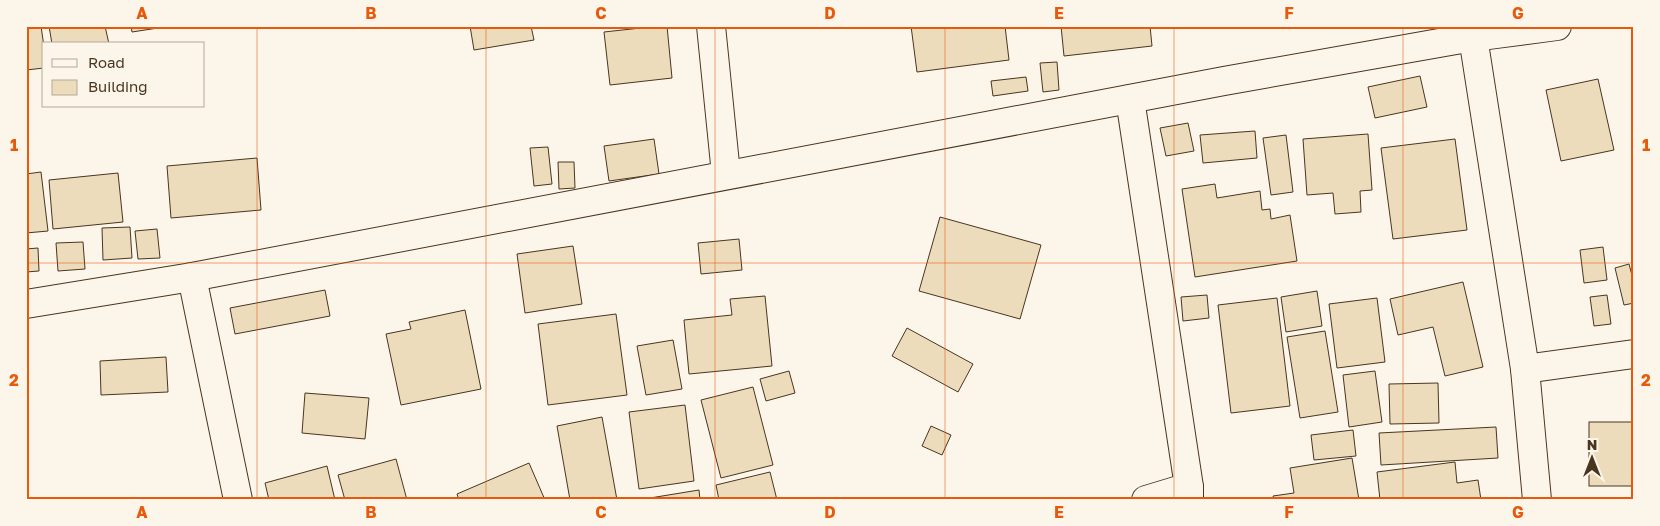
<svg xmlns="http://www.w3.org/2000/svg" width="1660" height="526" viewBox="0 0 1660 526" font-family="'Golos Text',sans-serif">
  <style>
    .building { fill: #ecdcbc; stroke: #4a3520 }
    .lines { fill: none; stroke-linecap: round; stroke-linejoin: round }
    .minor-casing { stroke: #4a3520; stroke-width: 30 }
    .minor { stroke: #fbf6e9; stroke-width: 28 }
    .grid { fill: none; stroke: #e8590c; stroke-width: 1; stroke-opacity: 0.55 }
    .neatline { fill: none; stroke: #e8590c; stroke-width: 2 }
    .grid-label { font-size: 16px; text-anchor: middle; font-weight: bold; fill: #e8590c }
  </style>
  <rect width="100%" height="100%" fill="#fbf6e9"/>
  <g class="building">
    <polygon points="26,26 41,26 44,47 44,68 26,70"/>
    <polygon points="49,26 105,26 109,44 52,44"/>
    <polygon points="131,26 171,26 132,32"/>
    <polygon points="470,26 531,26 534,40 474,50"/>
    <polygon points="659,26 667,26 672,78 610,85 604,32"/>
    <polygon points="911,26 1005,26 1009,60 917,72"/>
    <polygon points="1061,26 1150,26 1152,46 1064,56"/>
    <polygon points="1057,62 1059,90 1043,92 1040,63"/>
    <polygon points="1420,76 1427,107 1375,118 1368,87"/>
    <polygon points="1026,77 1028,91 993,96 991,81"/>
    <polygon points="1598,79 1614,150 1561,161 1546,90"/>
    <polygon points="1188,123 1194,151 1166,156 1160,128"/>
    <polygon points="1255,131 1257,158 1203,163 1200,135"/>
    <polygon points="1368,134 1372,190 1360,191 1361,212 1335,214 1333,193 1307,195 1303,139"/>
    <polygon points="1286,135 1293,192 1271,195 1263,138"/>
    <polygon points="654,139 659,174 609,181 604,146"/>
    <polygon points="1455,139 1467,230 1393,239 1381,148"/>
    <polygon points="548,147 552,184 534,186 530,148"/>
    <polygon points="257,158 261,210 171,218 167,166"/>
    <polygon points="558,162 574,162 575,188 559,189"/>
    <polygon points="41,172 48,231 26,233 26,174"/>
    <polygon points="118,173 123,222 53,229 49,180"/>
    <polygon points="1215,184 1217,198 1260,191 1262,210 1270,209 1271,219 1290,215 1297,261 1195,277 1182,189"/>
    <polygon points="940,217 1041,245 1020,319 919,291"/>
    <polygon points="130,227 132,258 103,260 102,228"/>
    <polygon points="157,229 160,258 138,259 135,231"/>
    <polygon points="739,239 742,270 701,274 698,243"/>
    <polygon points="83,242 85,269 58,271 56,243"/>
    <polygon points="573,246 582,304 525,313 517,254"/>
    <polygon points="1603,247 1607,280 1584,283 1580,250"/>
    <polygon points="38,248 39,271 26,272 26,249"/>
    <polygon points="1629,264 1634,283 1634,303 1624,305 1615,268"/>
    <polygon points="1463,282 1483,367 1445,376 1433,327 1398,335 1390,299"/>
    <polygon points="325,290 330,316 235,334 230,308"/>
    <polygon points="1317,291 1322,326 1286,332 1281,297"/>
    <polygon points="1207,295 1209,318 1183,321 1181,297"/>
    <polygon points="1607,295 1611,324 1594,326 1590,297"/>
    <polygon points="765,296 772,366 689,374 684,320 732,315 730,299"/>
    <polygon points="1277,298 1290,406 1231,413 1218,305"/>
    <polygon points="1377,298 1385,362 1337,368 1329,304"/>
    <polygon points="465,310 481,389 401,405 386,334 411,329 409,322"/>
    <polygon points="616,314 627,395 548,405 538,324"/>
    <polygon points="907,328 973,364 958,392 892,356"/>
    <polygon points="1325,331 1338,412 1300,418 1287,337"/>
    <polygon points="673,340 682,389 646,395 637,346"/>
    <polygon points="166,357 168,392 101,395 100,361"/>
    <polygon points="789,371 795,393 766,401 760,379"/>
    <polygon points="1375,371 1382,422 1349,427 1343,375"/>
    <polygon points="1438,383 1439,423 1390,424 1389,384"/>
    <polygon points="753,387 773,465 721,478 701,400"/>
    <polygon points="305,393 369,398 365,439 302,433"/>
    <polygon points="685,405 694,481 639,489 629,412"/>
    <polygon points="602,417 617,500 570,500 557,426"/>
    <rect x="1589" y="422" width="45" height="64"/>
    <polygon points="931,426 951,435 942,455 922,446"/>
    <polygon points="1496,427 1498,458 1381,465 1379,433"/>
    <polygon points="1353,430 1356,456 1314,460 1311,435"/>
    <polygon points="1352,458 1359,500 1274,500 1273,496 1294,493 1290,468"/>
    <polygon points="396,459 407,500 345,500 338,475"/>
    <polygon points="1455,462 1457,483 1478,480 1481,500 1380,500 1377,472"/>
    <polygon points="529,463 545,500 459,500 457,494"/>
    <polygon points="327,466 335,500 269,500 265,483"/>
    <polygon points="770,472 777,500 719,500 716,485"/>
    <polygon points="699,490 700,500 650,500 650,498"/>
  </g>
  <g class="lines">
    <g class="minor-casing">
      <g id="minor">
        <polyline points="711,26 726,174"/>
        <polyline points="1473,37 1525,369 1537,500"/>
        <polyline points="1130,99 1189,487 1189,500"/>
        <polyline points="192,277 238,500"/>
        <polyline points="26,304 192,277 1224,81 1473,37 1557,26"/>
        <polyline points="1525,369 1634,354"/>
        <polyline points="1146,500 1189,487"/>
      </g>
    </g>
    <use href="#minor" class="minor"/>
  </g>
  <path class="grid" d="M257 26V500M486 26V500M715 26V500M945 26V500M1174 26V500M1403 26V500M26 263H1634"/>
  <rect width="1660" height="526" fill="none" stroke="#fbf6e9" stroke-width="55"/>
  <rect x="42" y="42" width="162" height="65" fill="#fbf6e9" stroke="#b4a999"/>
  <rect x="52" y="59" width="25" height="8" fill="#fbf6e9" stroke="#b4a999"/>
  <text x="88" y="68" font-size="15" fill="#4a3520">Road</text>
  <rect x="52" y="80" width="25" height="15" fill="#ecdcbc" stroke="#b4a999"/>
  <text x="88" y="92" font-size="15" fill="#4a3520">Building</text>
  <g transform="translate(1592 458)" stroke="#fbf6e9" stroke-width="4" paint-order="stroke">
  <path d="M0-4L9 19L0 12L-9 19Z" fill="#4a3520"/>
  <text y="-8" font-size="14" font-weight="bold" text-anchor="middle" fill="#4a3520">N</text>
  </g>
  <rect x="28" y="28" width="1604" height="470" class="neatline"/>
  <g class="grid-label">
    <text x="142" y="19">A</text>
    <text x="371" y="19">B</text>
    <text x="601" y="19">C</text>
    <text x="830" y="19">D</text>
    <text x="1059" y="19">E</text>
    <text x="1289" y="19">F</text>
    <text x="1518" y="19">G</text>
    <text x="14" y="151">1</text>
    <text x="1646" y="151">1</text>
    <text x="14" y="386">2</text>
    <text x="1646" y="386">2</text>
    <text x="142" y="518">A</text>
    <text x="371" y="518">B</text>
    <text x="601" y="518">C</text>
    <text x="830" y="518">D</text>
    <text x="1059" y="518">E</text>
    <text x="1289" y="518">F</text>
    <text x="1518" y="518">G</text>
  </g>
</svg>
